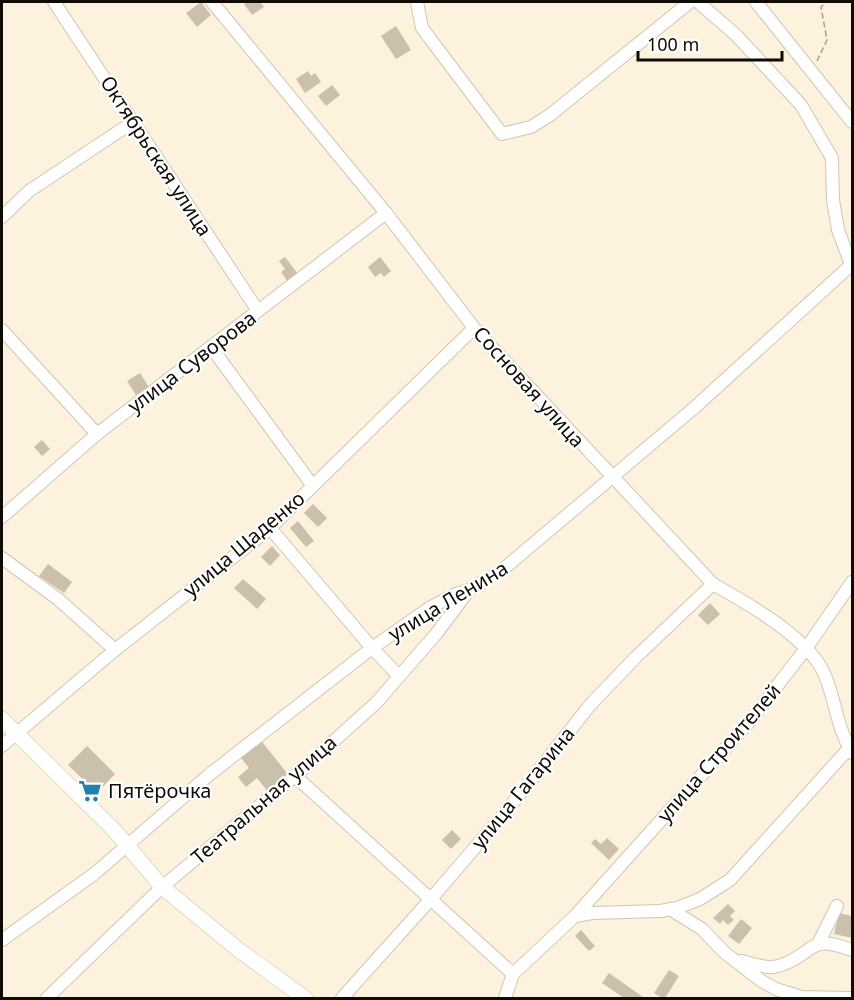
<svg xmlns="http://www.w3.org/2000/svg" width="854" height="1000" viewBox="0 0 854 1000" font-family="'Noto Sans',sans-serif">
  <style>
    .building { fill: #cac0ab }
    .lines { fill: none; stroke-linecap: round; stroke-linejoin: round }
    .minor-casing { stroke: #d0c6b1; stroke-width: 14 }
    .major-casing { stroke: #d0c6b1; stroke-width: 16 }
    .path { stroke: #a8a090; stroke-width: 1.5; stroke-dasharray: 6 3; stroke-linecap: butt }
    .minor { stroke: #fff; stroke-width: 12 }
    .major { stroke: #fff; stroke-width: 15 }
    .labels { text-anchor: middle; stroke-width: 4.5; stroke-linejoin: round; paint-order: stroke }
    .street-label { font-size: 20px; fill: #0f0b05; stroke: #fff }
    .poi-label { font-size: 20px; fill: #0f0b05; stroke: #fff; text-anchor: start }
  </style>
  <rect width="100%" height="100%" fill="#fdf2dd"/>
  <g class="building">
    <polygon points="201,2 211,15 197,27 186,13"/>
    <polygon points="247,2 260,2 264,7 252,15 244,4"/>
    <polygon points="396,26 411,50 396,59 381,36"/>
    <polygon points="308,71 311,76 315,73 321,82 305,93 296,79"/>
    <polygon points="332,85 340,95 326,106 318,96"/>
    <polygon points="285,257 301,278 290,285 281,272 285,269 279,261"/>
    <polygon points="380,257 391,271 384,277 381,273 375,277 368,267"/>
    <polygon points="140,373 149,387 136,395 127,381"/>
    <polygon points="42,440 50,449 42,456 34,447"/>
    <polygon points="313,504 327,518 318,527 304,513"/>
    <polygon points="298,521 314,541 306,547 290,528"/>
    <polygon points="272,546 280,555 270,566 261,557"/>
    <polygon points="48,564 72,582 64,593 39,576"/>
    <polygon points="243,579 266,599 257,609 234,588"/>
    <polygon points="710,603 720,614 708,625 698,615"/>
    <polygon points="259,738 290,777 269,793 257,778 246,787 238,777 249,768 238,754"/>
    <polygon points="87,746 115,774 97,793 68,765"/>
    <polygon points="452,830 461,839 451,849 442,840"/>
    <polygon points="607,838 619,849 609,860 591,843 595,839 601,844"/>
    <polygon points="728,904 735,911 730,916 734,920 728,925 723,920 720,924 713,918"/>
    <polygon points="839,913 852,916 852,938 834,934"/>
    <polygon points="741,919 752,928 739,944 728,936"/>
    <polygon points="581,930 595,946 589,951 575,936"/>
    <polygon points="669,970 679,976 665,998 662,998 654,993"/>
    <polygon points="609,973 643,997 642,998 624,998 602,983"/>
  </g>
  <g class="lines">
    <g class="minor-casing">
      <g id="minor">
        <polyline points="54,2 258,311"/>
        <path d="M212 2 386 213 474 328 713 584C747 603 813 640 826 678 836 704 837 727 852 753"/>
        <polyline points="417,2 422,28 502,134 531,127 550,115 690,2"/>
        <polyline points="698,2 736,35 801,105 832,158 833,200 838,230 852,267"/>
        <polyline points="756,2 852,122"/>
        <polyline points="2,217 29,191 133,122"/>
        <polyline points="2,330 97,434"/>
        <polyline points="211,347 313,486"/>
        <polyline points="2,517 97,434 386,213"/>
        <polyline points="270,528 372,648 399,676"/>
        <polyline points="2,558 58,599 115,650"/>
        <polyline points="2,746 115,650 270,528 474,328"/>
        <polyline points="295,776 513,974"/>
        <polyline points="670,909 702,929 724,952 760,980 776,989 801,997 852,998"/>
        <polyline points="575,916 592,913 660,911 677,908 700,899 730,880 852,745"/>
        <polyline points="2,940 94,874 210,774 372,648 431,607 456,594 469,590 501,571 694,408 851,265"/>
        <polyline points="818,944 837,906"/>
        <path d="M742 961C770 970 779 970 804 953 808 950 814 945 820 944 830 942 842 947 852 950"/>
        <polyline points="47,998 162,887 295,776 377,702 436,634 469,590"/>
        <polyline points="342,998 430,900 508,809 590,705 636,657 713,584"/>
        <polyline points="505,998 513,974 575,916 750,721 807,647 852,582"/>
      </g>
    </g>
    <g class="major-casing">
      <polyline id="major" points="2,719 115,831 162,887 240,951 305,998"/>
    </g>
    <polyline class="path" points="817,61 827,40 821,7 827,2"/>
    <use href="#minor" class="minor"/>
    <use href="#major" class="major"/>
  </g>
  <defs>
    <g id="supermarket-bare" transform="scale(1.8)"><path d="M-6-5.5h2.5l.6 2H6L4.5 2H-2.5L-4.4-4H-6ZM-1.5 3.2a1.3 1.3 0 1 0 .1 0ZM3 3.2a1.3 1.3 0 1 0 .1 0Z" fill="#1f83ad" stroke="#fff" stroke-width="2.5" paint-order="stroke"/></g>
  </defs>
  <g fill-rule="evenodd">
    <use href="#supermarket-bare" x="90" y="791"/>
  </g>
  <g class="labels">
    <g class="street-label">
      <text transform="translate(156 156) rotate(57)" y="7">Октябрьская улица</text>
      <text transform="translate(192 362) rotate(-37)" y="7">улица Суворова</text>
      <text transform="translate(529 387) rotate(48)" y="7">Сосновая улица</text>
      <text transform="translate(244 544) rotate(-40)" y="7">улица Щаденко</text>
      <text transform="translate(448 601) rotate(-31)" y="7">улица Ленина</text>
      <text transform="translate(719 753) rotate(-49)" y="7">улица Строителей</text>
      <text transform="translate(523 788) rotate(-51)" y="7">улица Гагарина</text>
      <text transform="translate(264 800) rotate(-41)" y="7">Театральная улица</text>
    </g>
    <g class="poi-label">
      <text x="108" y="798">Пятёрочка</text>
    </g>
  </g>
  <rect width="854" height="1000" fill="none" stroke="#0f0b05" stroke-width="6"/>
  <path d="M638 51v9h144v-9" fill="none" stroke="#0f0b05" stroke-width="3"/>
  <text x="647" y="51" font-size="18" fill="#0f0b05" stroke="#ffffff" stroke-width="4.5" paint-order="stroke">100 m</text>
</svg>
